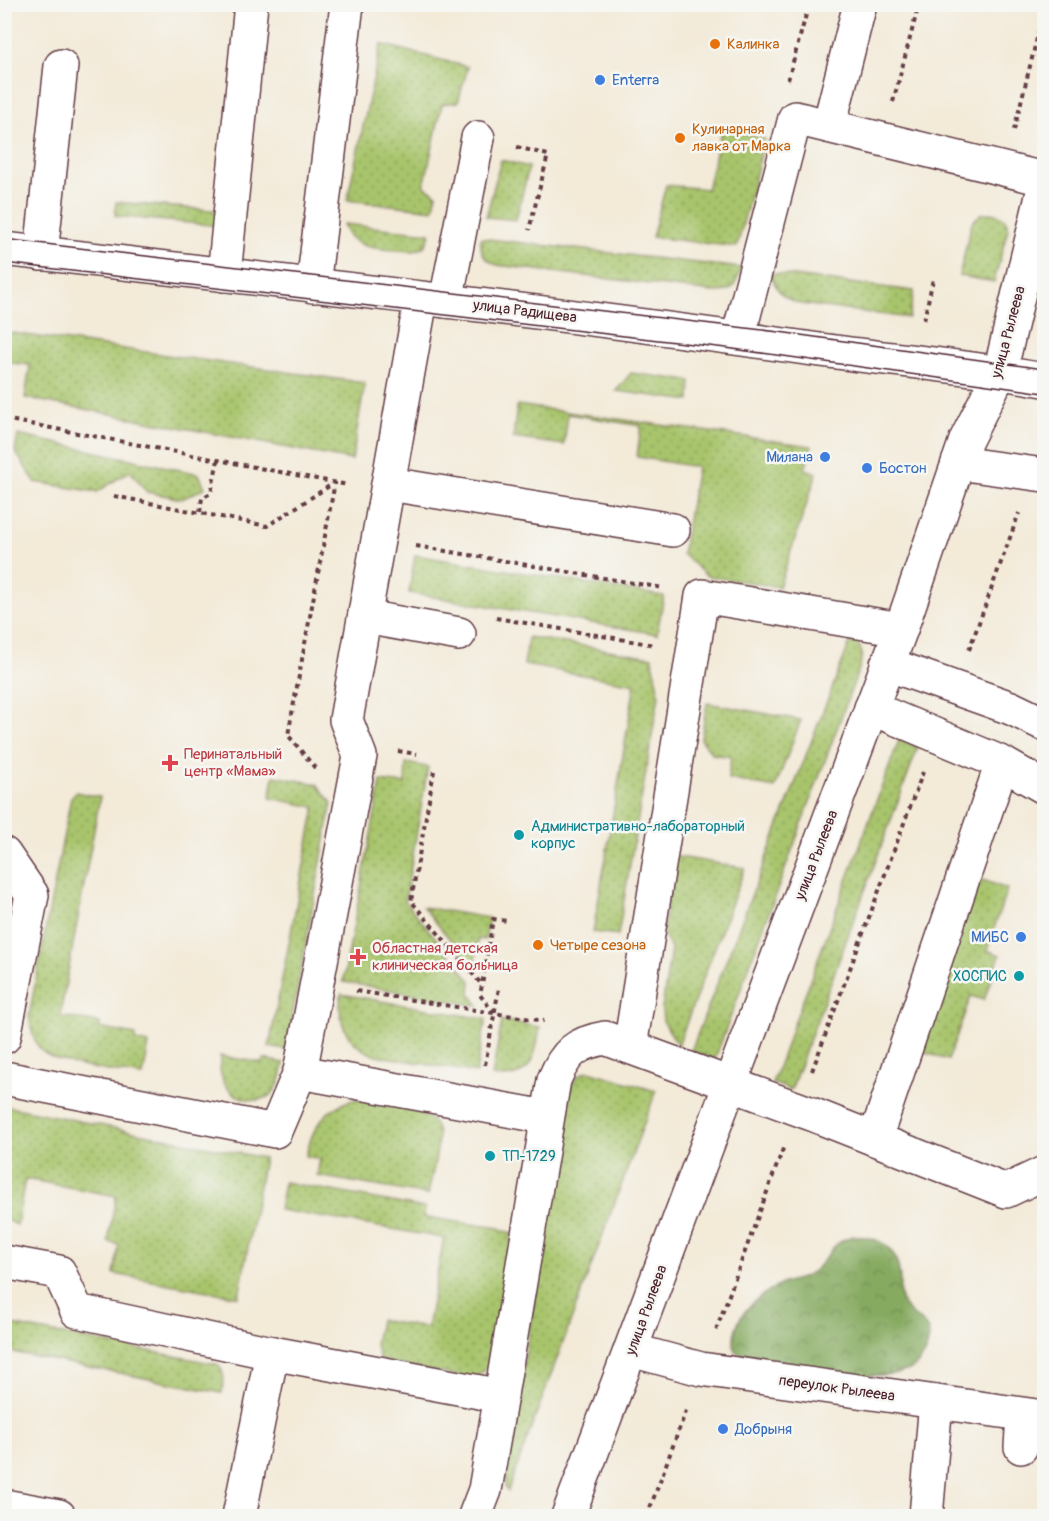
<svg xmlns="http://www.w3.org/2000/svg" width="1049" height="1521" viewBox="0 0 1049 1521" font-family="Pangolin,sans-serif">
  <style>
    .grass { fill: url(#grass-dots); stroke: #79724c; stroke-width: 1.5 }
    .forest { fill: url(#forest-crowns); stroke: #686446; stroke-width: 1.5 }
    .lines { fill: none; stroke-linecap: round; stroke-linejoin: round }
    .minor-casing { stroke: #633d45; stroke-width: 36 }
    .path { stroke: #633d45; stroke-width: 4; stroke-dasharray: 4.5 4.5; stroke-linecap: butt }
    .minor { stroke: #fff; stroke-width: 33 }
    .tram { stroke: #4a1f2b; stroke-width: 1.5 }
    .food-dot { fill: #e8710a; stroke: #f6f6f2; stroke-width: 2 }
    .shop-dot { fill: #3f7fe0; stroke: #f6f6f2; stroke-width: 2 }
    .health-dot { fill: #e0444e; stroke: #f6f6f2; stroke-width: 2 }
    .culture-dot { fill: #0f9aa8; stroke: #f6f6f2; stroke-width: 2 }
    .labels { text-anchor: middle; stroke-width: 5; stroke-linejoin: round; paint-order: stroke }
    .food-label { font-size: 15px; fill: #c56008; stroke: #f6f6f2; text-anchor: start }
    .shop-label { font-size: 15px; fill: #366cbe; stroke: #f6f6f2; text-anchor: start }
    .street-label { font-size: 15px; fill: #4a1f2b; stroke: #f6f6f2 }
    .health-label { font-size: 15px; fill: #be3a42; stroke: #f6f6f2; text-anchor: start }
    .culture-label { font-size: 15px; fill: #0d838f; stroke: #f6f6f2; text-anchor: start }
  </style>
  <defs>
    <pattern id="grass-dots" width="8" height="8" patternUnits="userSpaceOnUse" patternTransform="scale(1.5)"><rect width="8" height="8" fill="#a8c56c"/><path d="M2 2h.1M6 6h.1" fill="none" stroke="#8b9f59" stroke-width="1.8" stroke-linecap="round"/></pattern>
    <pattern id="forest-crowns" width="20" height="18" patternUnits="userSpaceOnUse" patternTransform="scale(1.5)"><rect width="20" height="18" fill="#86aa60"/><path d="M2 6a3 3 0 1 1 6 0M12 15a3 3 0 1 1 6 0" fill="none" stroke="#708a4f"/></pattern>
  </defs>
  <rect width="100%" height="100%" fill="#f6f6f2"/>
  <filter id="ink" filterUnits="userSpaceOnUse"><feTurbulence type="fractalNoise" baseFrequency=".0167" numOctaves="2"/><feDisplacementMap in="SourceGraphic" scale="12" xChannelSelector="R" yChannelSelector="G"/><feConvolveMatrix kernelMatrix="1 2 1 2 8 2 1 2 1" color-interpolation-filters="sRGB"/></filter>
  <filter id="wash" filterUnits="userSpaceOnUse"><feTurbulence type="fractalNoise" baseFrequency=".008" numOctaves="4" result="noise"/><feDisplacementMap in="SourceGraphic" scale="24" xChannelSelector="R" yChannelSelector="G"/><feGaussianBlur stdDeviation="1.35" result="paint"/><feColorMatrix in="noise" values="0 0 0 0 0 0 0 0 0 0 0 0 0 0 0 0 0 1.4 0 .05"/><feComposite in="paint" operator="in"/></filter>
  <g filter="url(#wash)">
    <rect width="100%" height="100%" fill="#f3ead8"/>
    <g class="grass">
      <polygon points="381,44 468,67 458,102 442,104 424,186 437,194 433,210 347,200"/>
      <polygon points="722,128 765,139 737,247 652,237 666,185 707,189"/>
      <polygon points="501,160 529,167 516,220 486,217"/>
      <polygon points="116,202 221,211 220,226 115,216"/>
      <path d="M988 213C999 213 1007 217 1008 229L994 282 959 276 972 222 981 214Z"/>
      <path d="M343 224 430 233C428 244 424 249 413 251 389 249 351 253 343 224Z"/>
      <path d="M481 238 741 268C736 286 733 293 713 292L497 265C483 259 480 252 481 238Z"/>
      <path d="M770 273 914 291 909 318 801 304C781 298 777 291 770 273Z"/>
      <polygon points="5,332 365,383 352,460 25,398 30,365 5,362"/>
      <polygon points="631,373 691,381 690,401 616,391"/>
      <polygon points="517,405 812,446 805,469 817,473 779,587 707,576 682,554 697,467 637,457 641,426 568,414 564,445 513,438"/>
      <polygon points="18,435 199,474 205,488 182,499 147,492 130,471 97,492 35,482 15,451"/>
      <polygon points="415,555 664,596 657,634 409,593"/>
      <polygon points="528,637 652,657 659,695 618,935 593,932 635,684 524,665"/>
      <path d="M852 637C862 645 863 654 860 666L715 1059 691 1051Z"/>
      <polygon points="707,703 801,720 775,788 728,779 731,757 712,754 701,739"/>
      <polygon points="899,740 918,747 791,1090 772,1083"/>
      <polygon points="406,763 428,767 405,901 471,981 470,993 479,1006 343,982 381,781 405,784"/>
      <polygon points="274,776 317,784 332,803 286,1050 269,1047 315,807 270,798"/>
      <path d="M76 792 100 797 60 1016 100 1023 99 1028 136 1035 135 1041 149 1044 143 1076C119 1072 58 1066 42 1051 33 1041 31 1029 29 1016L71 797Z"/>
      <polygon points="674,856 745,868 678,1045 663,1021 662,1008 671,949 663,932"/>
      <polygon points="977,878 1007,889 987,950 1000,955 984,1000 971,996 948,1060 918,1050"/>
      <polygon points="423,907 489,918 485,940 478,939 474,968"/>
      <path d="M341 994 486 1019 476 1073 374 1055C346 1044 337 1023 341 994Z"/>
      <path d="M502 1020 540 1027C535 1059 531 1082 492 1076Z"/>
      <path d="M220 1056 263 1063 264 1059 284 1063C282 1073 281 1082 275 1090 264 1106 238 1101 227 1087 219 1078 220 1066 220 1056Z"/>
      <path d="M589 1071 656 1091 508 1491 505 1487 507 1471 563 1117C567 1100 569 1074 589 1071Z"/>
      <path d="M356 1099C379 1103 435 1106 438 1134 439 1152 431 1178 428 1195L317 1176 320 1159 306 1156C312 1126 325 1107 356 1099Z"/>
      <polygon points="5,1106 264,1158 239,1297 114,1274 119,1245 108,1242 116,1196 25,1179 17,1225 5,1219"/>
      <polygon points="284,1182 425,1208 424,1217 499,1228 512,1234 493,1362 488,1368 474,1379 380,1361 375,1343 380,1320 427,1328 444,1238 279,1210"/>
      <path d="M4 1299 12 1325 217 1364C226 1373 224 1381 222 1393L5 1351Z"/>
    </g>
    <path class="forest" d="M853 1236C883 1237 898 1249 900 1279 900 1286 899 1296 902 1302 910 1321 938 1319 926 1350 923 1358 917 1367 909 1370 874 1383 766 1372 735 1351 728 1319 756 1296 782 1284 792 1279 803 1280 812 1272 831 1258 826 1245 853 1236Z"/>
  </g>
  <g filter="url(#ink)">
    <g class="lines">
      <g class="minor-casing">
        <g id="minor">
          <polyline points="829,126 860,4"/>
          <path d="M4 249C277 281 549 311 820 350 895 360 970 367 1044 380"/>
          <polyline points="41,254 61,66"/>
          <polyline points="224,275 251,4"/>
          <polyline points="313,286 347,4"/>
          <polyline points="446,301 478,138"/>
          <polyline points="738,338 795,118 1044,179"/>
          <polyline points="958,463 1044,475"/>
          <polyline points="389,484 673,530"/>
          <polyline points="365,617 459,634"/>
          <polyline points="887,664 1011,708 1044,724"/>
          <polyline points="871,708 1002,763 875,1139"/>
          <polyline points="1002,763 1044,787"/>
          <polyline points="4,854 32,895 4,1037"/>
          <polyline points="630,1047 702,596 901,629"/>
          <polyline points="300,1072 360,756 346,720 421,299"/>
          <polyline points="4,1078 275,1131 300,1072 546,1117"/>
          <polyline points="4,1262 59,1272 77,1311 272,1353 501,1396"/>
          <polyline points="631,1350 701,1369 1044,1417"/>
          <polyline points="1021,1447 1023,1415"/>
          <polyline points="4,1506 59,1516"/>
          <polyline points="239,1516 272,1353"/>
          <path d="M475 1516 485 1490 554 1080C565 1053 576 1043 605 1038L809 1113 1006 1191 1044 1173"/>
          <polyline points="568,1516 901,629 966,440 1000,372 1044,188"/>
          <polyline points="926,1516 936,1402"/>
        </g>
      </g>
      <g class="path">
        <polyline points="788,80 809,4"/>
        <polyline points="893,102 919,4"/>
        <polyline points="1014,130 1044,10"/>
        <polyline points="517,147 548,155 529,230"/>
        <polyline points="924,320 933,279"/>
        <polyline points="4,419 348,485"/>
        <polyline points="114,496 267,526 334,483"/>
        <polyline points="200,512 202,498 211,493 218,460"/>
        <polyline points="416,546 663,588"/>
        <polyline points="496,618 655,645"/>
        <polyline points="969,650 1019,513"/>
        <polyline points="398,751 417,754"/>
        <polyline points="315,768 288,735 335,482"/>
        <polyline points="434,771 411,901 482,985"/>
        <polyline points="356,991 544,1021"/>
        <polyline points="494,1013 480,995 482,985 493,919 507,921"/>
        <polyline points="485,1065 499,988"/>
        <polyline points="812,1071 923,772"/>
        <polyline points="716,1330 784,1146"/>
        <polyline points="647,1516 687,1408"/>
      </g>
      <use href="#minor" class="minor"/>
      <g class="tram">
        <polyline points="4,239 779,332 1044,369"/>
        <polyline points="4,263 726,348 1044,393"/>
      </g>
    </g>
  </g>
  <g class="food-dot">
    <circle cx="715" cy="44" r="6"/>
    <circle cx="680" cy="138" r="6"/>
    <circle cx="538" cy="945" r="6"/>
  </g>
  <g class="shop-dot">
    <circle cx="600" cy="80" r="6"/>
    <circle cx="825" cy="457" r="6"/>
    <circle cx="867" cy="468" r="6"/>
    <circle cx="1021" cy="937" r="6"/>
    <circle cx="723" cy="1429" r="6"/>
  </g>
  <g class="health-dot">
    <path d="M167 754h6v6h6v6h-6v6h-6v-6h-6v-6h6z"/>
    <path d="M355 948h6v6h6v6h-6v6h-6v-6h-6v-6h6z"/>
  </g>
  <g class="culture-dot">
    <circle cx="519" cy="835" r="6"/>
    <circle cx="1019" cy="976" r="6"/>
    <circle cx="490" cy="1156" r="6"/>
  </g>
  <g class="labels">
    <g class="food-label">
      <text x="727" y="49">Калинка</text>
      <text x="692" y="134">Кулинарная<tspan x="692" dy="17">лавка от Марка</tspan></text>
      <text x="550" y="950">Четыре сезона</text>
    </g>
    <g class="shop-label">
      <text x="612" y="85">Enterra</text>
      <text x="813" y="462" text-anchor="end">Милана</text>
      <text x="879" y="473">Бостон</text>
      <text x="1009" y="942" text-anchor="end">МИБС</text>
      <text x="735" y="1434">Добрыня</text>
    </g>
    <g class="street-label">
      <text transform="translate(525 311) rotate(7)" y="5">улица Радищева</text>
      <text transform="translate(1008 332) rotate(-75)" y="5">улица Рылеева</text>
      <text transform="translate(816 855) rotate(-69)" y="5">улица Рылеева</text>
      <text transform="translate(646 1310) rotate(-70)" y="5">улица Рылеева</text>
      <text transform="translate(837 1388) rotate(8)" y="5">переулок Рылеева</text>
    </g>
    <g class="health-label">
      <text x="184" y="759">Перинатальный<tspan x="184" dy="17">центр «Мама»</tspan></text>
      <text x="372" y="953">Областная детская<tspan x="372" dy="17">клиническая больница</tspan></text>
    </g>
    <g class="culture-label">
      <text x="531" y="831">Административно-лабораторный<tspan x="531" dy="17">корпус</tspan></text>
      <text x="1007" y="981" text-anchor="end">ХОСПИС</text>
      <text x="502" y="1161">ТП-1729</text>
    </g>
  </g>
  <rect width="1049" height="1521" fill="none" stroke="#f6f6f2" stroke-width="24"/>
</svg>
